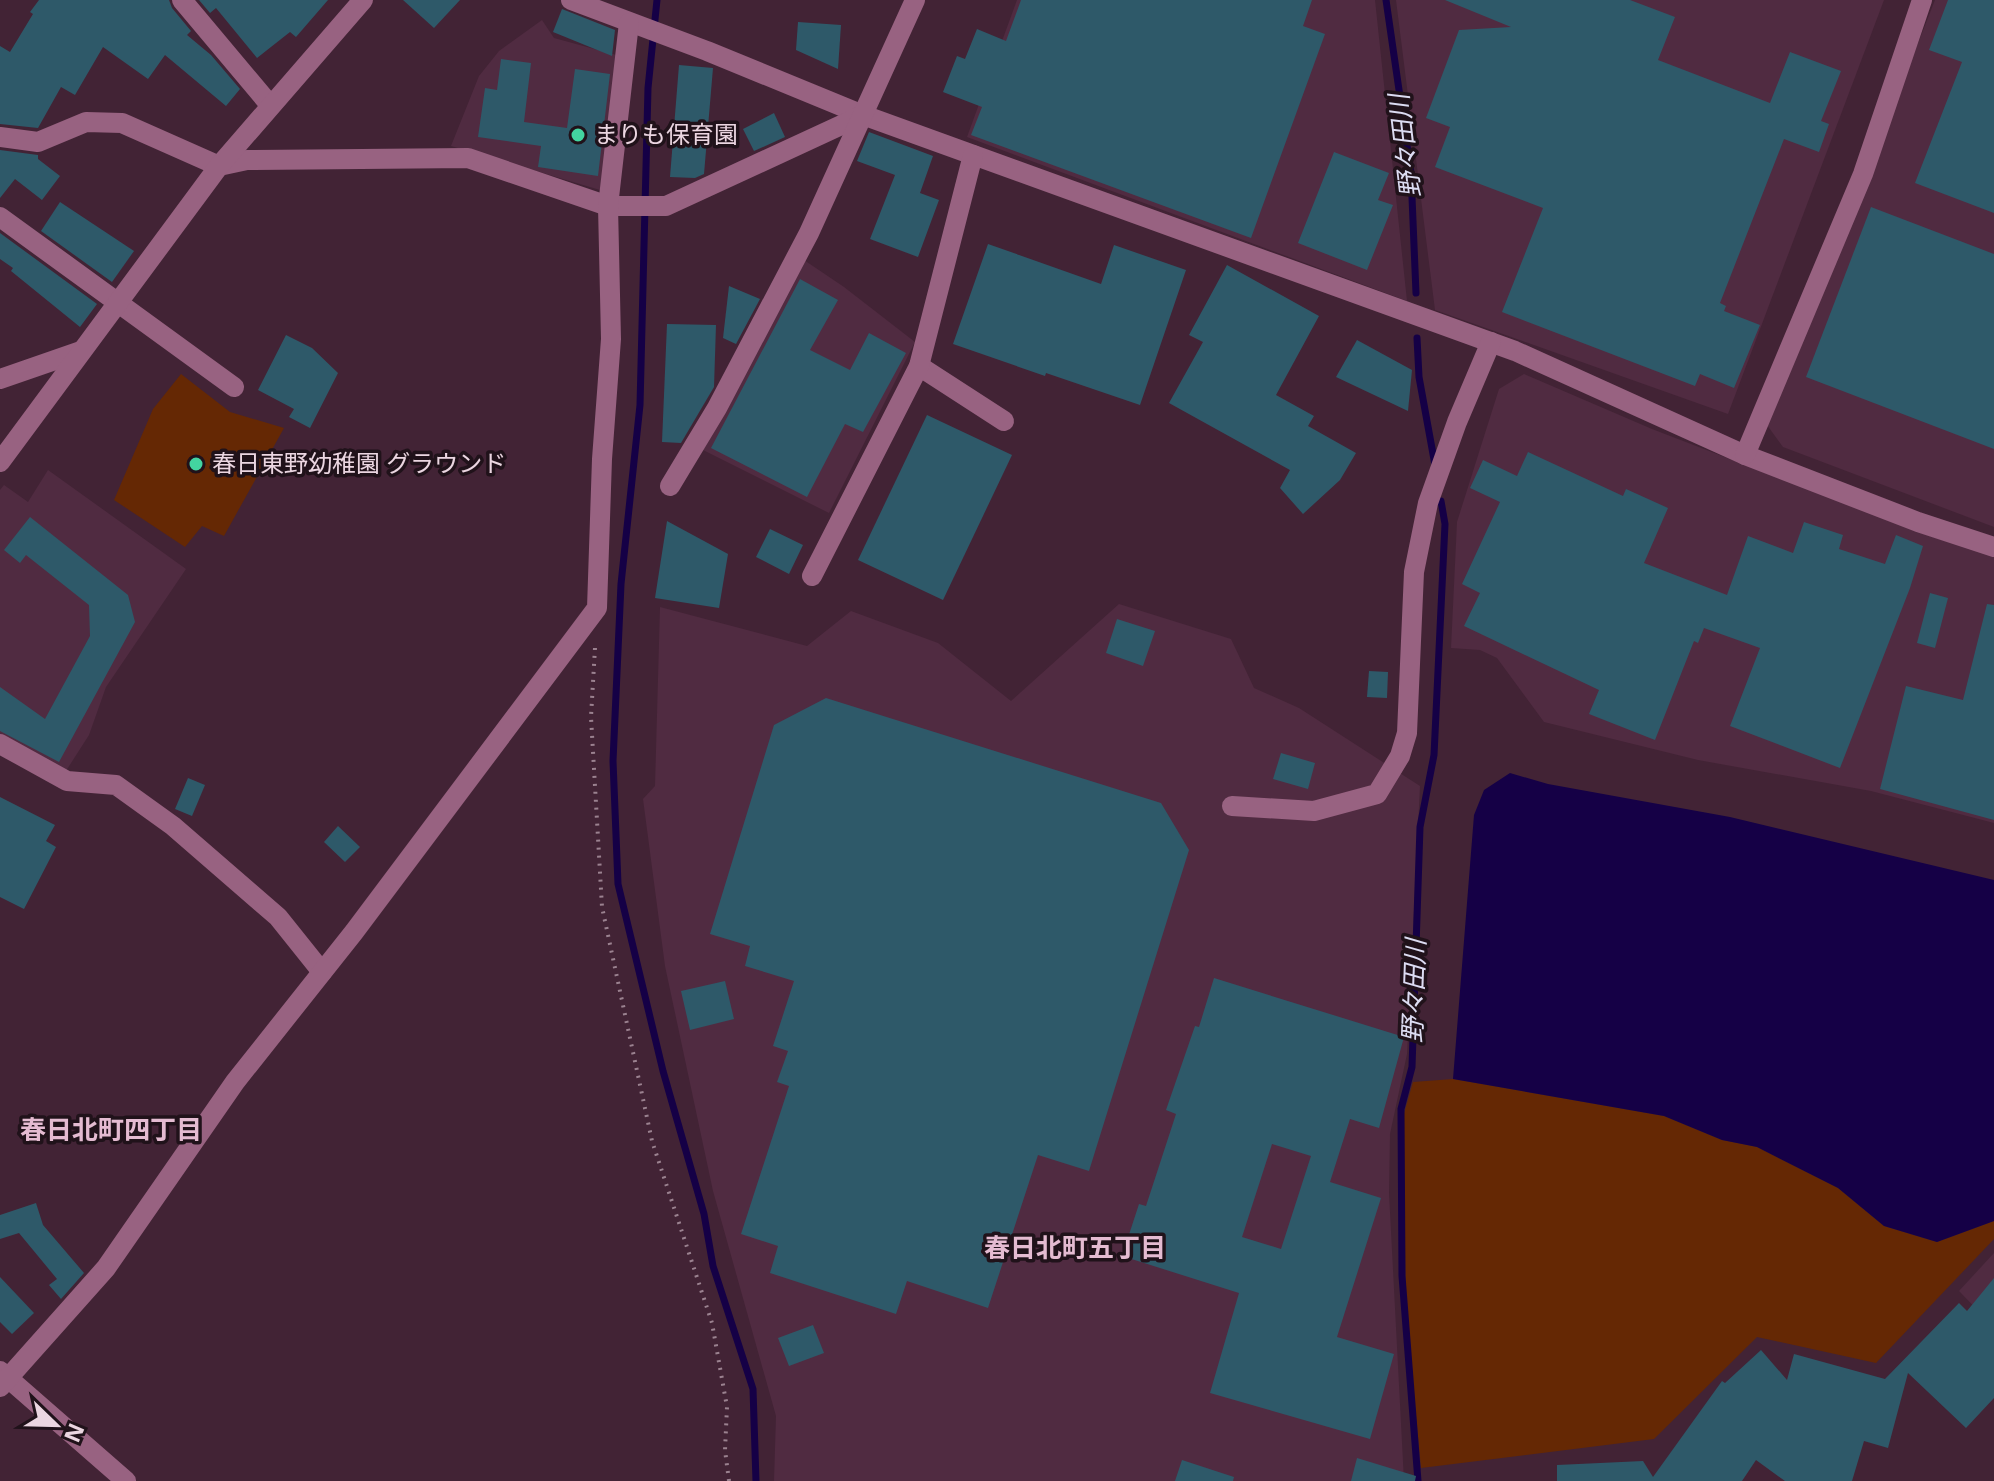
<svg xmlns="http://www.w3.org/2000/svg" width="1994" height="1481" viewBox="0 0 1994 1481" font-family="'Open Sans','Noto Sans JP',sans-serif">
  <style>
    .built { fill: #502b41 }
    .green { fill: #652804 }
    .water { fill: #150046 }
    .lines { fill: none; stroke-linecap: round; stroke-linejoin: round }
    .stream { stroke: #150046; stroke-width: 7 }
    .building { fill: #2e5969; fill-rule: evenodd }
    .path { stroke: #9b8290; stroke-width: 4; stroke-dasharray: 2 6; stroke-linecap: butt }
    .minor { stroke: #986281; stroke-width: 20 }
    .poi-dot { fill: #43d4a0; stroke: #20121a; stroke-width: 3 }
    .labels { text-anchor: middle; stroke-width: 7; stroke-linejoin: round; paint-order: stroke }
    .poi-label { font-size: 24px; fill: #ebd6e1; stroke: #20121a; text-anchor: start }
    .water-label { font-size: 26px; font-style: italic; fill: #dcdcf2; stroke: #20121a }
    .neighbourhood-label { font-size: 26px; font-weight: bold; fill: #e4bbd1; stroke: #20121a }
  </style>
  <rect width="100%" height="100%" fill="#422335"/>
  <g class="built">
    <polygon points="1017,0 1375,0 1407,301 967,137"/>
    <polygon points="1396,0 1884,0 1728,414 1435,310"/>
    <polygon points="1935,0 1994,0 1994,527 1783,447 1767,425"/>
    <polygon points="542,20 554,38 620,56 600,190 451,146 479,76 499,51"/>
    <polygon points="804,260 844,287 915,342 829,513 703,450"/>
    <polygon points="1524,374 1652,429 1936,538 1994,554 1994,823 1871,791 1698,760 1544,722 1497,658 1480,650 1451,648 1457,522 1499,389"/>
    <polygon points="48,470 186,569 106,687 89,735 64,774 0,735 0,490 4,485 28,502"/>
    <polygon points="1119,604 1231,639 1254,688 1299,708 1420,786 1407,1054 1390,1134 1389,1193 1404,1481 774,1481 776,1416 713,1191 665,966 643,799 655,786 660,607 807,646 851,611 938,643 1011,701"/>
    <polygon points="1994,1253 1994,1327 1959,1291"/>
  </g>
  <g class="green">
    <polygon points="181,374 230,412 284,428 224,536 202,526 185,547 114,500 153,409"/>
    <polygon points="1453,1079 1664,1116 1722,1140 1757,1147 1838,1188 1884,1226 1937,1242 1994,1221 1994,1239 1876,1363 1757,1337 1654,1439 1421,1468 1406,1312 1403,1117 1413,1082"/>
  </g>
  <polygon class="water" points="1510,773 1548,784 1730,817 1994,880 1994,1221 1937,1242 1884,1226 1838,1188 1757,1147 1722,1140 1664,1116 1453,1079 1474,815 1484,790"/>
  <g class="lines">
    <g class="stream">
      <polyline points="657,0 648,88 640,405 621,584 613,761 618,884 663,1071 704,1214 713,1266 753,1389 756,1481"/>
      <polyline points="1386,0 1411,173 1416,293"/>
      <polyline points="1417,338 1419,377 1435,465"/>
      <polyline points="1418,1481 1402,1276 1401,1109 1412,1067 1420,827 1434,755 1445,524 1441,501"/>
    </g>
  </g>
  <g class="building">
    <polygon points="39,0 169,0 172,8 191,31 187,35 211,55 240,89 226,106 165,55 148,79 103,47 75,95 61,87 38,128 0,124 0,46 10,52 33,14 30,12"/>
    <polygon points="199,0 328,0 296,37 290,32 257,58 216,8 210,13"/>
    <polygon points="403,0 460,0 434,28"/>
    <polygon points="1021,0 1312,0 1303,26 1325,34 1251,238 971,135 982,107 943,92 957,56 965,59 977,29 1006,41"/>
    <polygon points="1445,0 1630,0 1675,17 1658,60 1770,103 1790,52 1841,71 1821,121 1829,124 1819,152 1784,139 1720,303 1726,306 1724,311 1760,325 1734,388 1700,374 1695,386 1502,312 1543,208 1435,167 1450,127 1426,118 1459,30 1511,27"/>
    <polygon points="1948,0 1994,0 1994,213 1915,183 1962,62 1929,50"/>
    <polygon points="562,9 615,30 612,56 553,32"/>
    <polygon points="798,22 841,25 838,69 796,50"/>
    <polygon points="501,59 531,63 524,122 567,128 575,69 610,74 598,176 538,167 541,146 478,137 485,88 497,90"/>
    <polygon points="679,65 713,68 704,174 695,178 670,177"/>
    <polygon points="774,113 785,137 754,151 743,129"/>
    <polygon points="869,132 933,156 920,193 939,200 918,257 870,239 895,175 857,161"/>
    <polygon points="0,150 38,155 38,159 60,176 42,200 15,179 0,198"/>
    <polygon points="1334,152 1389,173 1378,200 1393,205 1367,270 1298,243"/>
    <polygon points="60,202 134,251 112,282 41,231"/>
    <polygon points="1871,207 1994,254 1994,449 1806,377"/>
    <polygon points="0,233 97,304 80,327 11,271 13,268 0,259"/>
    <polygon points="988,244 1101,284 1114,245 1186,270 1140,405 1046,373 1045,376 953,344"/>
    <polygon points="1227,265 1319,316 1276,395 1314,416 1308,426 1356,453 1340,480 1303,514 1280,488 1290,470 1169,403 1203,342 1189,335"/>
    <polygon points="800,279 838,300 810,350 850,370 869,333 906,353 863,432 845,424 807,497 711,448"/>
    <polygon points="729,286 760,299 736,344 723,338"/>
    <polygon points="667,324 716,325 714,387 681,443 662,442"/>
    <polygon points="286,335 312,348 338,373 310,428 289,417 294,409 258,390"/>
    <polygon points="1357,340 1412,370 1408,411 1336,377"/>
    <polygon points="927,415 1012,455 943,600 858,560"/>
    <polygon points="1528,452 1623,496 1626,489 1668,508 1644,563 1727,595 1748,536 1793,553 1804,522 1843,535 1839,549 1885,564 1896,535 1923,546 1910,588 1840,768 1730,726 1760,648 1704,628 1698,643 1694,641 1655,740 1589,714 1599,690 1464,626 1480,593 1462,584 1500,502 1470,488 1483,460 1517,476"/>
    <polygon points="30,517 128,595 135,622 59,762 0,731 0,687 45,719 90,636 89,605 26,555 20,563 4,550"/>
    <polygon points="667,521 728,554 719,608 655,598"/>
    <polygon points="770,529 803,545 789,574 756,557"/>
    <polygon points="1930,593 1948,598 1935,648 1917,643"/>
    <polygon points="1987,604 1994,605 1994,820 1880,789 1906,686 1963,700"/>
    <polygon points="1117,619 1155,631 1143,666 1106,653"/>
    <polygon points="1369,671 1388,672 1387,698 1367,697"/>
    <polygon points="826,698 1161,803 1189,850 1089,1171 1038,1155 988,1308 907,1281 896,1314 770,1273 778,1246 741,1234 789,1086 777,1082 788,1051 773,1046 794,981 745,966 750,946 710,934 774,725"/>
    <polygon points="1281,753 1315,763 1308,789 1273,779"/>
    <polygon points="188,778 205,785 192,816 175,809"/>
    <polygon points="0,797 55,825 46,841 56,847 24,909 0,897"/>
    <polygon points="338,826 360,847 345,862 324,842"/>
    <path d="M1214 978 1404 1037 1379 1128 1350 1119 1330 1182 1381 1198 1337 1337 1394 1354 1370 1439 1210 1393 1239 1293 1122 1256 1139 1204 1146 1206 1176 1114 1166 1110 1195 1026 1199 1027ZM1272 1144 1311 1156 1281 1249 1242 1237Z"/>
    <polygon points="725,981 734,1019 690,1030 681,991"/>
    <polygon points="36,1203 43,1225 84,1273 61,1299 49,1285 57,1279 19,1233 0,1239 0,1215"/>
    <polygon points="0,1277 34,1313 12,1334 0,1322"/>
    <polygon points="1994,1278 1994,1398 1966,1428 1908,1373 1888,1448 1864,1441 1852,1481 1785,1481 1756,1460 1742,1481 1557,1481 1557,1465 1643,1461 1653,1477 1722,1381 1725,1383 1761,1350 1787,1380 1794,1354 1885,1379 1959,1303 1967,1311"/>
    <polygon points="813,1325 824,1353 789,1366 778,1338"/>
    <polygon points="1357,1458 1416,1476 1415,1481 1351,1481"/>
    <polygon points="1182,1460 1234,1477 1233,1481 1175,1481"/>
  </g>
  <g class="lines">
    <polyline class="path" points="595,648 591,717 602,907 652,1141 712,1323 727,1407 725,1450 729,1481"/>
    <g class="minor">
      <polyline points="182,0 270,105"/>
      <polyline points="571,0 707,51 863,115 1515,351 1745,455 1918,522 1994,547"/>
      <polyline points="0,137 38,142 86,122 122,123 219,166 247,160 468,158 608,206 666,206 863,115"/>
      <polyline points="0,217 234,387"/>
      <polyline points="919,366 1004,421"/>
      <polyline points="0,379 81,351"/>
      <polyline points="1745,455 1863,174 1922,0"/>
      <polyline points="0,462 219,166 363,0"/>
      <polyline points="670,486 717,408 809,233 915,0"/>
      <polyline points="812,576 919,366 973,155"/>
      <polyline points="0,744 67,781 116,785 173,826 278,917 322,972"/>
      <polyline points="1232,806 1314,811 1377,794 1400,756 1407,733 1414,572 1428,503 1457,422 1491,342"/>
      <polyline points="0,1371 126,1481"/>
      <polyline points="0,1387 106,1268 235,1082 354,932 597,608 602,459 611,339 608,206 629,23"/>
    </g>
  </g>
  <g class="poi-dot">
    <circle cx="578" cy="135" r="8"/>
    <circle cx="196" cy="464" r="8"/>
  </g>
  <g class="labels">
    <g class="poi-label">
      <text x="594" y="143">まりも保育園</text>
      <text x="212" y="472">春日東野幼稚園 グラウンド</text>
    </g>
    <g class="water-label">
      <text transform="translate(1405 146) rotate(-97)" y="9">野々田川</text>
      <text transform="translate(1414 991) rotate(-88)" y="9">野々田川</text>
    </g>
    <g class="neighbourhood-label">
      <text x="111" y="1139">春日北町四丁目</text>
      <text x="1075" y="1257">春日北町五丁目</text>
    </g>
  </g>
  <g transform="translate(56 1425) rotate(113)" stroke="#20121a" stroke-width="6" paint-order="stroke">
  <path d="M0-6L14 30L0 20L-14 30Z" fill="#ebd6e1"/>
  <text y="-12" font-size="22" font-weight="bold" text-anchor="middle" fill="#ebd6e1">N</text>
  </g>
</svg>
